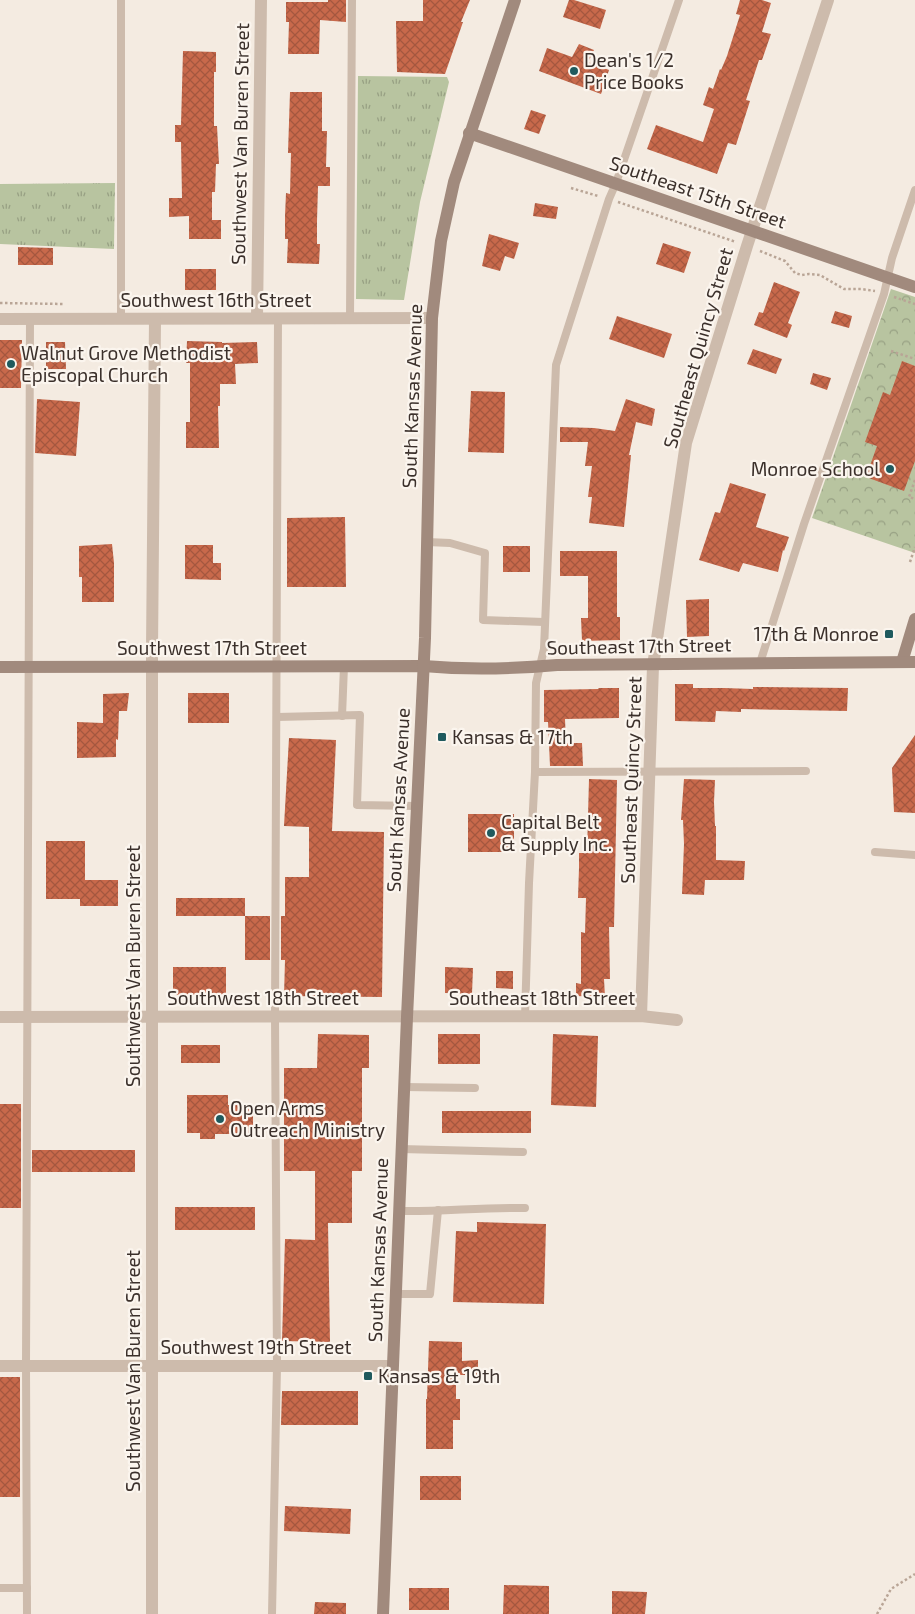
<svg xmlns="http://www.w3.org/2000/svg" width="915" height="1614" viewBox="0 0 915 1614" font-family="'Exo 2',sans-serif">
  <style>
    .grass { fill: url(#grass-tufts) }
    .forest { fill: url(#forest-crowns) }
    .building { fill: url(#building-cross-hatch) }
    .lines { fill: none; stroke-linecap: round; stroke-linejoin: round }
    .path { stroke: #b9a596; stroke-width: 2.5; stroke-dasharray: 2.5 2.5; stroke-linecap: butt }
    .lane { stroke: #cdbbac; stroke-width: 8 }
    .street { stroke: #cdbbac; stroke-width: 12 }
    .secondary { stroke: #a18a7d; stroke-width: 12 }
    .poi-dot { fill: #1f5a5e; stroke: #fbf5ee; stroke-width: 2 }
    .labels { text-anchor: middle; stroke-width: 4.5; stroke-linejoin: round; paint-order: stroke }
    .poi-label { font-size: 19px; fill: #3b302b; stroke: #fbf5ee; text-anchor: start }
    .street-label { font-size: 19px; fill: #3b302b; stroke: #fbf5ee }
  </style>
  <defs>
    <pattern id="grass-tufts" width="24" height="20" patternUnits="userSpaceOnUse" patternTransform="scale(1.25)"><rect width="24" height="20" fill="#b8c4a0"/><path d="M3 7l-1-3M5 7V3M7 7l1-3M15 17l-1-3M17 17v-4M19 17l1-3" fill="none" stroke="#97a083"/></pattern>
    <pattern id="forest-crowns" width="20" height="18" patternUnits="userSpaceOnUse" patternTransform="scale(1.25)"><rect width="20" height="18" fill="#b8c4a0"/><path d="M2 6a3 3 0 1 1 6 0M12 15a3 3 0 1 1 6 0" fill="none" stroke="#97a083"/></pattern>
    <pattern id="building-cross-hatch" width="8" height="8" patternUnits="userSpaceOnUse" patternTransform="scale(1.25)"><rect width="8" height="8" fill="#c8694b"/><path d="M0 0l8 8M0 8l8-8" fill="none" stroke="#a4573f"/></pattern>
  </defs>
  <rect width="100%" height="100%" fill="#f4ebe1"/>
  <g class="grass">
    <polygon points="358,76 447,77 449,82 420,202 404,300 356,299"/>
    <polygon points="115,183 114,249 0,244 0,184"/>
  </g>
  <polygon class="forest" points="891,289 915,297 915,553 812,518"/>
  <g class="building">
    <polygon points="328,0 346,0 346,22 320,20 319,54 288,54 289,22 286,22 286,2 328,2"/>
    <polygon points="423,0 470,0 461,22 463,22 445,74 397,72 396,21 423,21"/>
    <polygon points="569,0 574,0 606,10 600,29 563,17"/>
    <polygon points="740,0 762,0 771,3 762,32 771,34 762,60 759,60 746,100 750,101 736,145 728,143 717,174 647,149 656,125 703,142 714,109 703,105 709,87 713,89 720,69 721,70 727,56 740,15 736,14"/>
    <polygon points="579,44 594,50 588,62 609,70 601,94 539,71 547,48 572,57"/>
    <polygon points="183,51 216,52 216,72 214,72 214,126 217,126 219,164 216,164 215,192 212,192 212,220 221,220 221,239 189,239 189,216 169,217 169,198 182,198 181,142 175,142 175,125 181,125"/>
    <polygon points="290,92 322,92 322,131 327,131 326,167 330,167 330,186 318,186 317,221 317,244 320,244 319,264 287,263 288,239 285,239 285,216 286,193 290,194 291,153 288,153"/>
    <polygon points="531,110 546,115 539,134 524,129"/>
    <polygon points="535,203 558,207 556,219 533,216"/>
    <polygon points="489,234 519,243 514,259 505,256 500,271 482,266"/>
    <polygon points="663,243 691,252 684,273 656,264"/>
    <polygon points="18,247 53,248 53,265 18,265"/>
    <rect x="185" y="269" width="31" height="21"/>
    <polygon points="774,282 800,292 788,323 792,325 787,338 754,325 759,312 763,313"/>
    <polygon points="835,311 852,316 849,328 831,323"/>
    <polygon points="617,316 672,334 664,358 609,339"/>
    <polygon points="0,340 22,340 21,388 0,388"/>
    <polygon points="187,341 222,342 222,343 257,342 258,363 235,364 236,384 220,384 220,406 218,406 219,448 186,448 186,422 190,422 190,363 186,363"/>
    <polygon points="46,342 65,342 66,369 46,369"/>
    <polygon points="753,349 782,359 776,374 747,364"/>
    <polygon points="902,361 915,366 915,461 904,491 866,477 877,446 865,442 883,392 890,395"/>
    <polygon points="813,373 831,378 827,390 810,384"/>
    <polygon points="471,391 505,392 504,453 468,452"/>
    <polygon points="37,399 80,402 76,456 35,453"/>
    <polygon points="626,399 655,409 652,426 636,422 629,455 631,455 624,527 589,523 592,497 588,497 592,466 585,466 588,442 560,442 560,427 594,428 615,431"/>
    <polygon points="730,483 766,494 756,527 789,537 784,551 783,550 778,572 743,563 739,572 699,560 715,512 720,513"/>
    <polygon points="345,517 346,587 287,587 287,518"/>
    <polygon points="112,544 114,563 114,602 82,602 82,577 79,577 79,546"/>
    <polygon points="185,545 213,545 213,563 221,563 221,580 185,579"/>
    <rect x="503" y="546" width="27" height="26"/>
    <polygon points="560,551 617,551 617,617 620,617 620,640 582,641 581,618 588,618 588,576 560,576"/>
    <polygon points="709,599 709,636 687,637 686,600"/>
    <polygon points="675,684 693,684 693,688 724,688 753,689 753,687 848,688 847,711 741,709 741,712 716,711 715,722 675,721"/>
    <polygon points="599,688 619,688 619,718 565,719 566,743 582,743 583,766 550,766 548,722 544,722 544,690 598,689"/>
    <polygon points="129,693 127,711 119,711 118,740 116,739 116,757 77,758 77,722 103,723 103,694"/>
    <rect x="188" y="693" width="41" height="30"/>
    <polygon points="915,735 915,813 894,812 892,768"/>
    <polygon points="289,738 336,740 332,831 384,832 382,997 284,996 285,960 281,960 281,916 285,916 285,877 309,877 309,827 284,826"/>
    <polygon points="589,779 617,780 614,927 609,927 610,979 604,979 605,997 576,996 576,983 581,984 581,932 585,933 586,898 578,898 579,868 579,853 587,853"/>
    <polygon points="684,779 715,780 714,802 715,826 716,826 716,860 745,861 744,880 705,880 704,895 682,894 684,844 683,820 681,820"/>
    <rect x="468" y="814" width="46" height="38"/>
    <polygon points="46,841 85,841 85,880 118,880 118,906 80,906 80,899 46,899"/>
    <rect x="176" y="898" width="69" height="18"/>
    <rect x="245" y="916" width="25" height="44"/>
    <rect x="173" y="967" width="53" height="28"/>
    <polygon points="445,967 473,968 472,994 445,993"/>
    <polygon points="496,971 513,971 513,989 496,988"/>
    <polygon points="318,1034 369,1035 369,1068 362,1068 362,1171 352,1171 352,1223 328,1223 330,1342 282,1341 285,1239 315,1240 315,1171 284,1171 284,1068 317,1068"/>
    <rect x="438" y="1034" width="42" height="30"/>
    <polygon points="553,1034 598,1036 596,1107 551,1105"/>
    <rect x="181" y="1045" width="39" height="18"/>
    <polygon points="187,1095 228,1095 228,1105 253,1105 253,1134 215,1134 215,1139 200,1139 200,1133 187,1133"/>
    <rect x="0" y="1104" width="21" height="104"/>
    <rect x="442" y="1111" width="89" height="22"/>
    <rect x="32" y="1150" width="103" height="22"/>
    <rect x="175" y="1207" width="80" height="23"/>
    <polygon points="477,1222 546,1224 544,1304 453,1302 456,1231 477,1232"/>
    <polygon points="429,1341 462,1342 462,1361 478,1360 478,1375 456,1375 456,1399 460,1399 460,1420 453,1420 453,1449 426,1449 426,1399 427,1399"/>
    <rect x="0" y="1377" width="20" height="120"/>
    <polygon points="282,1391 358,1391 358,1425 281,1425"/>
    <rect x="420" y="1476" width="41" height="24"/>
    <polygon points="285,1506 351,1509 350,1534 284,1531"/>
    <polygon points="504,1585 549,1586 549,1614 503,1614"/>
    <rect x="409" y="1588" width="40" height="22"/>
    <polygon points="612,1591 647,1592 645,1614 612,1614"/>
    <polygon points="315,1602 346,1603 346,1614 314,1614"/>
  </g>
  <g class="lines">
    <g class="path">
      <polyline points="571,188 598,196"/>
      <polyline points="618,202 736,242"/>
      <polyline points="760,251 785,261 795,273 802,275 809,274 820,275 844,289 861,289 875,291"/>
      <polyline points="894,297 915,304"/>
      <polyline points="0,303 64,304"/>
      <polyline points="891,351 915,359"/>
      <polyline points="915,480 909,497 915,499"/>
      <polyline points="910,562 915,547"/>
      <polyline points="877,1614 891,1589 915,1574"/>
    </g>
    <g class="lane">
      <polyline points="350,318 352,0"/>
      <polyline points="121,319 121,0"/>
      <polyline points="427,542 450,543 485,553 483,620 544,622"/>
      <polyline points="760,663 804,524 884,294 892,258 915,190"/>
      <polyline points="342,716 344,666"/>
      <polyline points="277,717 360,715 357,805 417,806"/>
      <polyline points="535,772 806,771"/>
      <polyline points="875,852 915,855"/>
      <polyline points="525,1017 529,883 535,772 536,683 544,649 556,365 609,199 616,183 679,0"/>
      <polyline points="404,1087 475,1088"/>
      <polyline points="401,1149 523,1152"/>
      <path d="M399 1211C441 1212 482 1207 525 1208"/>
      <polyline points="395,1294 430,1294 438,1210"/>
      <polyline points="0,1588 27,1588"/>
      <polyline points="27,1614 26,1366 30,319"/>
      <polyline points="272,1614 277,1366 275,1016 278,318"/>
    </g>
    <g class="street">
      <polyline points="257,318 261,0"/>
      <polyline points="0,319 432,318"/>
      <polyline points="641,1016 653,666 686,443 747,246 828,0"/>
      <polyline points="0,1017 641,1016 677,1020"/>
      <polyline points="0,1366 392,1366"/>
      <polyline points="152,1614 152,649 155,319"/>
    </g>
    <g class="secondary">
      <polyline points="469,133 915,287"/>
      <polyline points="902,662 915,619"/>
      <path d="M0 667 423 666C468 670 512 669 557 665L915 662"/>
      <polyline points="383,1614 407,1017 425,638 432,318 441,241 454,182 515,0"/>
    </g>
  </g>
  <g class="poi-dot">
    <circle cx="574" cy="71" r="5"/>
    <circle cx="11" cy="364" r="5"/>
    <circle cx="890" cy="469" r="5"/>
    <rect x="884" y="629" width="10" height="10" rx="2.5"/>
    <rect x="437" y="732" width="10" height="10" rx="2.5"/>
    <circle cx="491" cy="833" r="5"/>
    <circle cx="220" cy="1119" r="5"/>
    <rect x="363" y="1371" width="10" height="10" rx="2.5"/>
  </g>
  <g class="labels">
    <g class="poi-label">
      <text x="584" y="67">Dean's 1/2<tspan x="584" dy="22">Price Books</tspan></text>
      <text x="21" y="360">Walnut Grove Methodist<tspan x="21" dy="22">Episcopal Church</tspan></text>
      <text x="880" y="476" text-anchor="end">Monroe School</text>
      <text x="879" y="641" text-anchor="end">17th &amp; Monroe</text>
      <text x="452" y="744">Kansas &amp; 17th</text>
      <text x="501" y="829">Capital Belt<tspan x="501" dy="22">&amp; Supply Inc.</tspan></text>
      <text x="230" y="1115">Open Arms<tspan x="230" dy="22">Outreach Ministry</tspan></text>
      <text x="378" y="1383">Kansas &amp; 19th</text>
    </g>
    <g class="street-label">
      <text transform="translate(240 144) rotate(-89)" y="7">Southwest Van Buren Street</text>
      <text transform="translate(698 192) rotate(19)" y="7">Southeast 15th Street</text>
      <text x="216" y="307">Southwest 16th Street</text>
      <text transform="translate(698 348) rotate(-74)" y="7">Southeast Quincy Street</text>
      <text transform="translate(412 396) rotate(-88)" y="7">South Kansas Avenue</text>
      <text transform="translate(639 646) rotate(-1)" y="7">Southeast 17th Street</text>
      <text x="212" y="655">Southwest 17th Street</text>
      <text transform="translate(631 780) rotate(-88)" y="7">Southeast Quincy Street</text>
      <text transform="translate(398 800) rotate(-87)" y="7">South Kansas Avenue</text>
      <text transform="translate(133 966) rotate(-90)" y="7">Southwest Van Buren Street</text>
      <text x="263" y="1005">Southwest 18th Street</text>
      <text x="542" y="1005">Southeast 18th Street</text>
      <text transform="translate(378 1250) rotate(-88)" y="7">South Kansas Avenue</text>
      <text x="256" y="1354">Southwest 19th Street</text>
      <text transform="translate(133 1371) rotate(-90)" y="7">Southwest Van Buren Street</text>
    </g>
  </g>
</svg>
